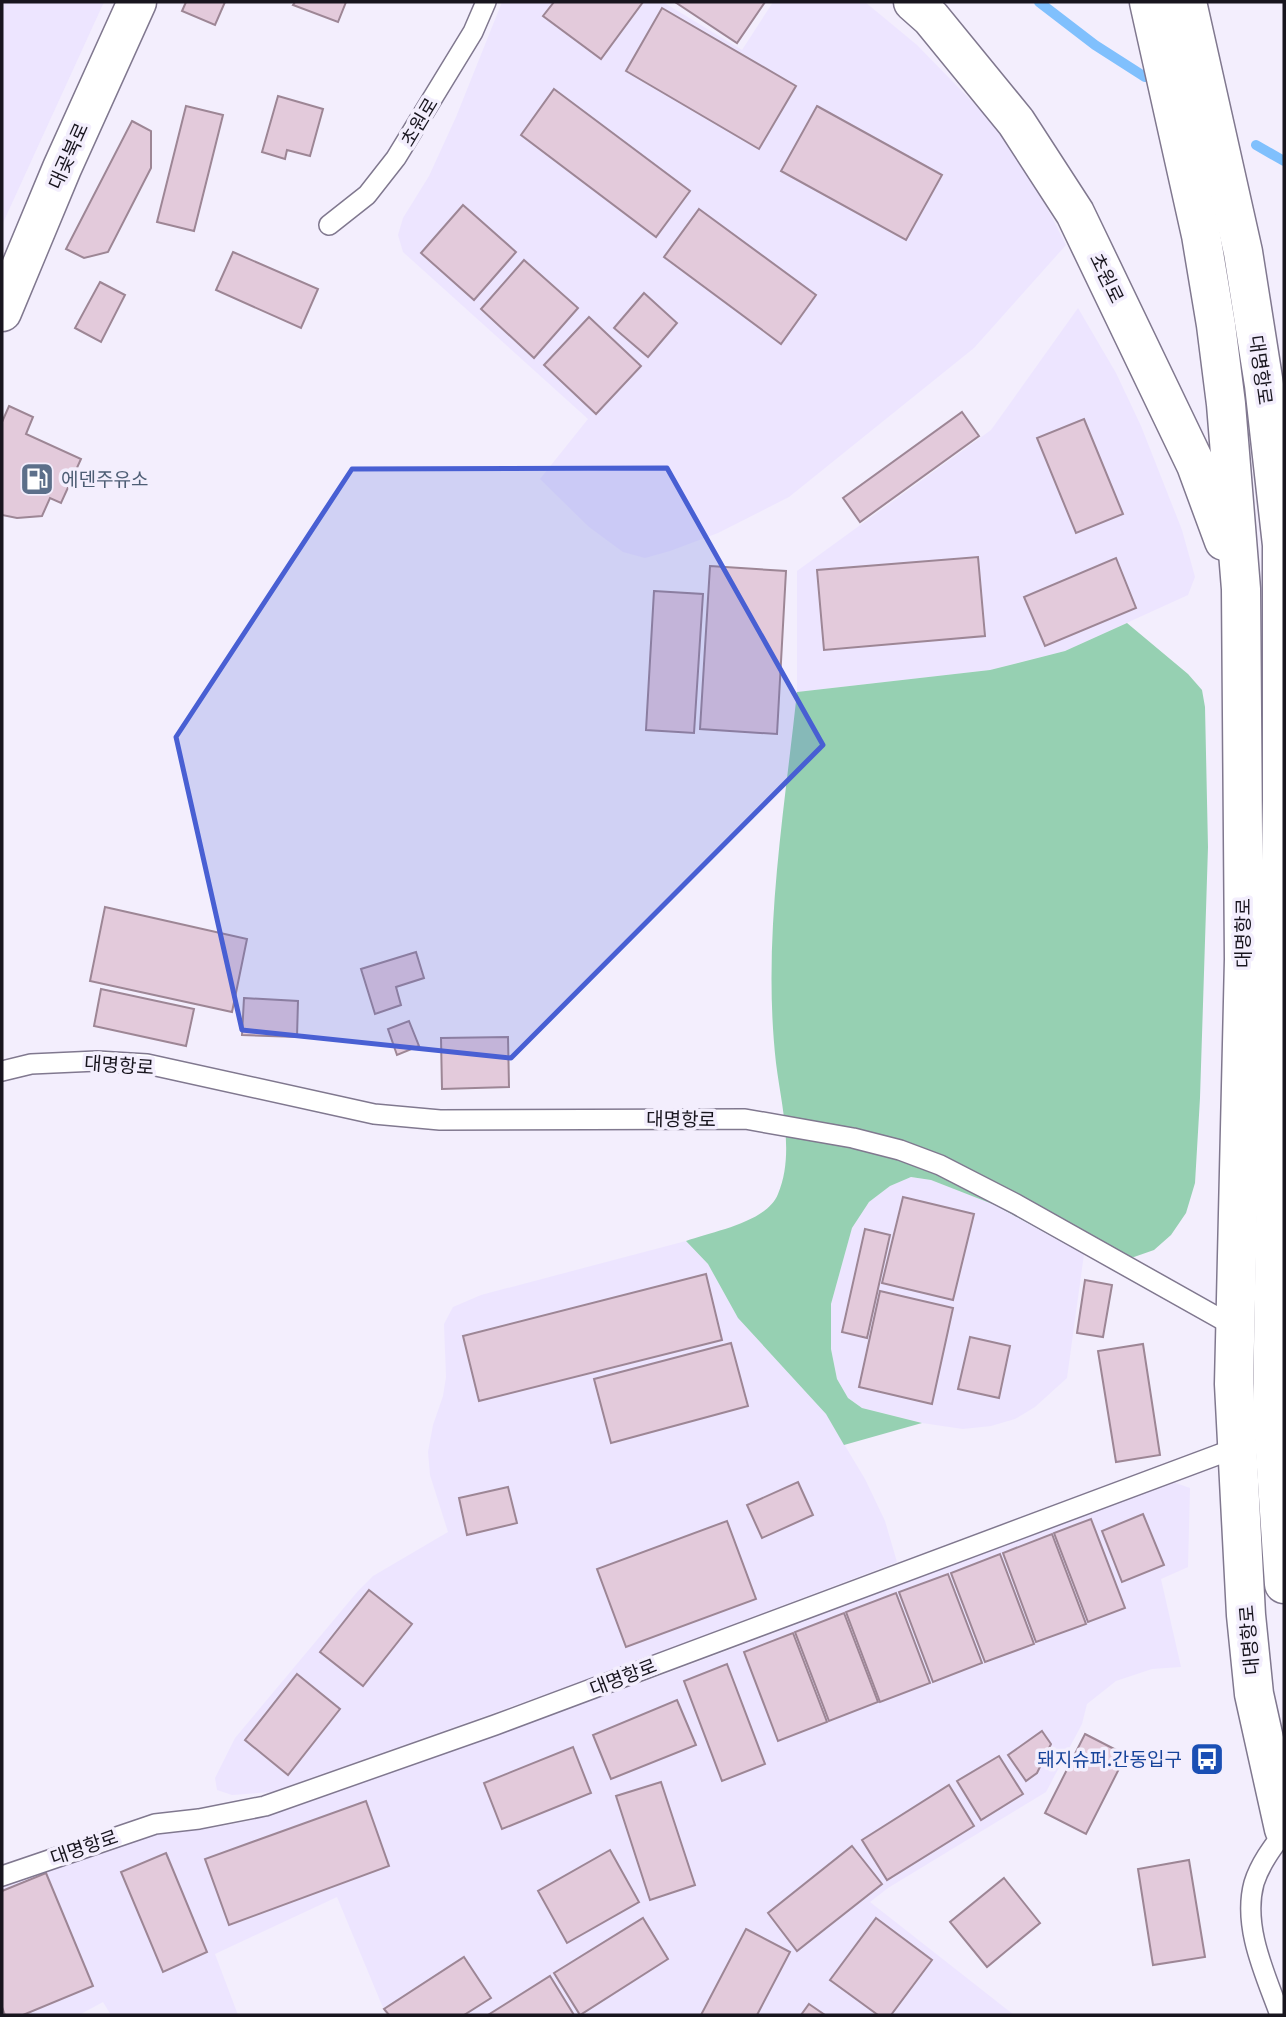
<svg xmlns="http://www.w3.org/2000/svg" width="1286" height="2017" viewBox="0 0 1286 2017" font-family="Signika,'Noto Sans KR',sans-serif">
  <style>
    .built { fill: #ede5ff }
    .green { fill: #96d0b2 }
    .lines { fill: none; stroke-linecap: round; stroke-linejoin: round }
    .stream { stroke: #80c0fd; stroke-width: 10 }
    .building { fill: #e3cadb; stroke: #9d8695; stroke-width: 2 }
    .lane-casing { stroke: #80788f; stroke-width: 22 }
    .secondary-casing { stroke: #80788f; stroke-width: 41 }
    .lane { stroke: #fff; stroke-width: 19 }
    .secondary { stroke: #fff; stroke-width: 38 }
    .marked { fill: #485fd3; fill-opacity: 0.2; stroke: #485fd3; stroke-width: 5; stroke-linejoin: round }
    .labels { text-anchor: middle; stroke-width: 7; stroke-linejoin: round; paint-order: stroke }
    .street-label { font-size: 19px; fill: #18151e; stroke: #f3eefd }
    .service-label { font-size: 19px; fill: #4e5e75; stroke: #f3eefd; text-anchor: start }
    .transit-label { font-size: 19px; fill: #164399; stroke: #f3eefd; text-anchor: end }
  </style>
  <rect width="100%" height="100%" fill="#f3eefd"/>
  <g class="built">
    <polygon points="2,2 104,2 2,225"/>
    <polygon points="502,2 663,2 742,50 773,2 865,2 917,45 997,127 1038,190 1066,245 974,348 789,497 718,533 670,551 645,558 623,552 589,527 540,479 588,419 403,252 398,235 403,218 429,176 456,117"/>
    <polygon points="1078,308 1116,373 1141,426 1182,530 1195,577 1188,595 1065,651 1029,660 990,670 797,692 797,571 991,430"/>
    <polygon points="911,1177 931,1180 995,1205 1084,1254 1067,1378 1035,1407 1015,1419 991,1426 963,1429 922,1423 862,1408 848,1398 837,1379 831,1349 831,1304 852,1228 869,1202 890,1186"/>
    <polygon points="686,1241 708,1264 738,1318 826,1414 865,1479 885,1521 897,1562 589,1679 272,1792 232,1795 217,1790 215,1778 235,1738 358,1591 373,1576 448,1532 430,1475 428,1452 433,1425 443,1396 446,1377 444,1324 453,1307 481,1295"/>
    <polygon points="1173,1482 1190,1488 1188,1567 1161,1579 1181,1667 1152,1669 1116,1681 1087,1704 1082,1724 1046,1792 888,1888 870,1902 1014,2015 386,2015 337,1897 215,1954 238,2015 111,2015 103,2002 79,2015 2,2015 2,1885 141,1837 212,1828 248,1821 298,1806 676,1670"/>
  </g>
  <path class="green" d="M1127 623 1188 674 1202 690 1205 707 1208 847 1200 1098 1195 1183 1186 1213 1171 1235 1154 1250 1134 1257 1084 1254 995 1205 931 1180 911 1177 890 1186 869 1202 852 1228 831 1304V1349L837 1379 848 1398 862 1408 922 1423 844 1445 826 1414 738 1318 708 1264 686 1241C714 1231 767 1222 778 1194 795 1154 781 1104 776 1063 762 939 784 815 797 692L990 670 1065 651Z"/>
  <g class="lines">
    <g class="stream">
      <polyline points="1039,2 1095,45 1145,77"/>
      <polyline points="1256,145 1284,161"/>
    </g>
  </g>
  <g class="building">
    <polygon points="186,2 225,2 215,25 182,11"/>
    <polygon points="295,2 346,2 338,22 293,5"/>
    <polygon points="554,2 643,2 601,59 543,16"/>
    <polygon points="675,2 765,2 737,43"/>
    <polygon points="662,8 796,86 759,149 626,71"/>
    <polygon points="554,89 690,191 656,237 521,135"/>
    <polygon points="278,96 323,109 310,156 287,150 285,159 262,152"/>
    <polygon points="186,106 223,115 194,231 157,222"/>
    <polygon points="817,106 942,175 906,240 781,171"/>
    <polygon points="132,121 151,131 151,168 108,252 84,258 66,249"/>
    <polygon points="463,205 516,252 474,300 421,253"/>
    <polygon points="699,209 816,295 781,344 664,257"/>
    <polygon points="233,252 318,289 301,328 216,290"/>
    <polygon points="524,260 578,308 534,358 481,309"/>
    <polygon points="100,282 125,295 101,342 75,328"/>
    <polygon points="644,293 677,323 648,357 614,328"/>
    <polygon points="589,317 641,366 596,414 544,365"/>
    <polygon points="9,406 33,417 26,434 81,459 61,503 50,498 42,516 17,518 2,515 2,422"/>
    <polygon points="962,412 979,436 860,522 843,498"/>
    <polygon points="1084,419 1123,514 1076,533 1037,438"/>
    <polygon points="978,557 985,636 824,650 817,570"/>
    <polygon points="1116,558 1136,608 1045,646 1024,597"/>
    <polygon points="710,566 786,571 777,734 700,729"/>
    <polygon points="654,591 703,594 694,733 646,730"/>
    <polygon points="105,907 247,939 232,1012 90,981"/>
    <polygon points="416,952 424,978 396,987 401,1005 375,1014 361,969"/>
    <polygon points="101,989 194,1009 186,1046 94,1026"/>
    <polygon points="244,998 298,1001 297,1037 242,1035"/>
    <polygon points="409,1021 419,1046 397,1055 388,1029"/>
    <polygon points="508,1037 509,1087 442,1089 441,1038"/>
    <polygon points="903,1197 974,1214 953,1300 882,1283"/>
    <polygon points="865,1229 890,1235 867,1338 842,1332"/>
    <polygon points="706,1274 722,1340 479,1401 463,1336"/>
    <polygon points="1085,1280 1112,1285 1103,1337 1077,1333"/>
    <polygon points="880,1291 953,1308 932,1404 859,1387"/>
    <polygon points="970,1337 1010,1346 999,1398 958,1389"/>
    <polygon points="731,1343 748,1406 611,1443 594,1379"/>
    <polygon points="1143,1344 1160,1455 1116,1462 1098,1351"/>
    <polygon points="798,1482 813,1515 762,1538 747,1505"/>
    <polygon points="508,1487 517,1523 467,1535 459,1498"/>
    <polygon points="1143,1514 1164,1565 1122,1582 1102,1531"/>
    <polygon points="1091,1519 1125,1608 1088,1622 1054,1533"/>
    <polygon points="727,1521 756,1599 626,1647 597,1569"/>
    <polygon points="1052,1534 1086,1624 1036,1642 1003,1553"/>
    <polygon points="1000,1554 1034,1644 985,1662 951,1573"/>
    <polygon points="948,1574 982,1663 933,1682 899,1592"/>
    <polygon points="369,1590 412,1624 363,1686 320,1652"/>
    <polygon points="896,1593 930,1683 880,1702 846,1612"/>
    <polygon points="844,1613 878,1702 829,1721 795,1632"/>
    <polygon points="793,1633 827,1722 778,1741 744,1652"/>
    <polygon points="727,1664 765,1764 722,1781 684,1681"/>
    <polygon points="297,1674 340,1709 288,1775 245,1740"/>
    <polygon points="677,1700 696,1745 611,1779 593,1735"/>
    <polygon points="1042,1731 1051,1744 1037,1773 1026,1781 1008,1755"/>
    <polygon points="1085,1734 1126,1755 1086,1834 1045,1813"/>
    <polygon points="573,1747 591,1793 502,1829 484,1783"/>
    <polygon points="999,1756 1023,1794 981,1820 957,1781"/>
    <polygon points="661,1782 695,1885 650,1900 616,1796"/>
    <polygon points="949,1785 974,1826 887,1880 862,1840"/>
    <polygon points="366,1801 389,1866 229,1925 205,1859"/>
    <polygon points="852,1846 882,1884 797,1951 768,1913"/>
    <polygon points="610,1850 639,1902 567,1943 538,1891"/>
    <polygon points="166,1853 207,1952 163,1972 121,1872"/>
    <polygon points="1189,1860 1205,1957 1153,1965 1138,1869"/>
    <polygon points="46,1873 93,1986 23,2015 5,2015 2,2007 2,1891"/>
    <polygon points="1004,1878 1040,1923 987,1967 950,1922"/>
    <polygon points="643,1918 668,1959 580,2015 554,1973"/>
    <polygon points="876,1918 932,1960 891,2015 878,2015 830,1980"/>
    <polygon points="746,1929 790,1952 757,2015 701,2015"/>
    <polygon points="464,1957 491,1998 464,2015 389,2015 384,2009"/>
    <polygon points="550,1976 574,2015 488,2015"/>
    <polygon points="809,2004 825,2015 801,2015"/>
  </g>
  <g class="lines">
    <g class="lane-casing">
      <g id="lane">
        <polyline points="329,225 367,195 396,158 473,32 486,2"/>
        <polyline points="2,1071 31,1064 97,1061 147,1064 374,1114 440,1120 745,1119 853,1138 900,1150 940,1165 1016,1204 1235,1327"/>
        <polyline points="2,1876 155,1824 199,1819 265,1806 495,1725 1236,1448"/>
        <path d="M1280 2015C1266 1976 1242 1927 1254 1883 1260 1864 1272 1848 1284 1832"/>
      </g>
    </g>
    <g class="secondary-casing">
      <g id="secondary">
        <polyline points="913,2 931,18 1016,122 1075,213 1196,465 1224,541"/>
        <polyline points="1149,2 1201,235 1216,325 1226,404 1241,589 1244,959 1234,1384 1246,1615 1254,1694 1284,1829"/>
        <polyline points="1187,2 1243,252 1264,385 1282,545 1282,800 1272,1408 1284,1584"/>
        <polyline points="2,312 62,168 137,2"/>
      </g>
    </g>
    <use href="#lane" class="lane"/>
    <use href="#secondary" class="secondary"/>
  </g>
  <path class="marked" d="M667 468 823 745 511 1058 242 1030 176 737 352 469Z"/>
  <defs>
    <g id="fuel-square" transform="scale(1.75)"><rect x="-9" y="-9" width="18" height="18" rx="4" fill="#5c6f8a" stroke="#f3eefd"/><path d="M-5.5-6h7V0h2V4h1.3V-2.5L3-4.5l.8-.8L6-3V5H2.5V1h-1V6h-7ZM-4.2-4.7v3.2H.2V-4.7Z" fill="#fff"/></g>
    <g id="bus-square" transform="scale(1.75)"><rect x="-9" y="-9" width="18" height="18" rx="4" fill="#1a4fb4" stroke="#f3eefd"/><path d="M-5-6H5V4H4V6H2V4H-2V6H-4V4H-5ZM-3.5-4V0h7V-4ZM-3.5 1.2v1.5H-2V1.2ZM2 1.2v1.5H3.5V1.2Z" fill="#fff"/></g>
  </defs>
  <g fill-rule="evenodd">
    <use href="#fuel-square" x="37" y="479"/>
    <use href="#bus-square" x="1207" y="1759"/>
  </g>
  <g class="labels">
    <g class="street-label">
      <text transform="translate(419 122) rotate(-59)" y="7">초원로</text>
      <text transform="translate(68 156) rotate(-66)" y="7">대곶북로</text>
      <text transform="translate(1107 278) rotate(64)" y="7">초원로</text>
      <text transform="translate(1261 370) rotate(82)" y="7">대명항로</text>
      <text transform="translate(1243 933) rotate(-90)" y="7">대명항로</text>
      <text transform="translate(119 1065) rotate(4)" y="7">대명항로</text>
      <text transform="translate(681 1119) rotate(1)" y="7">대명항로</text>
      <text transform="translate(1249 1640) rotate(-95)" y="7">대명항로</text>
      <text transform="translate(623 1677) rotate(-21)" y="7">대명항로</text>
      <text transform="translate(84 1847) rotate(-19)" y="7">대명항로</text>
    </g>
    <g class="service-label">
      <text x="61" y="486">에덴주유소</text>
    </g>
    <g class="transit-label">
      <text x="1182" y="1766">돼지슈퍼.간동입구</text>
    </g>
  </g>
  <rect width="1286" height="2017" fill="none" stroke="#18151e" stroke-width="7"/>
</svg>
